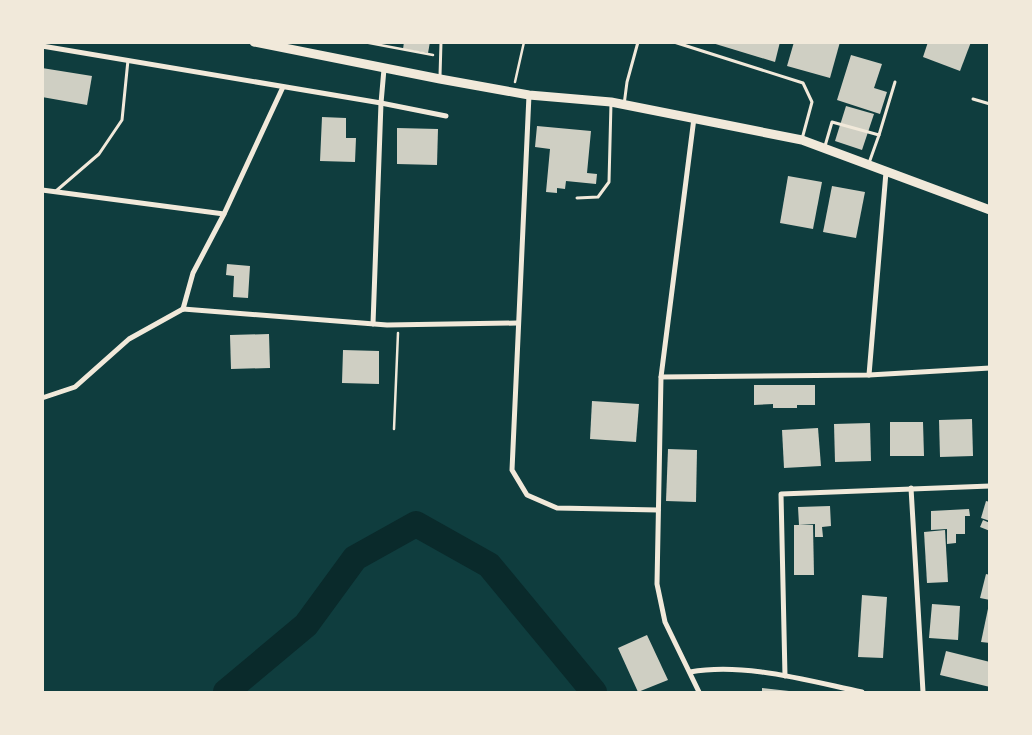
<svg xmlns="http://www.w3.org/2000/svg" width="1032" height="735" viewBox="0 0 1032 735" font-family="'Public Sans',sans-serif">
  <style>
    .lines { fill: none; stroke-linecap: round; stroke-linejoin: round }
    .river { stroke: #0a2a2b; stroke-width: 26 }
    .building { fill: #cfcfc3 }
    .path { stroke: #f1e9da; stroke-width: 2.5 }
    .service { stroke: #f1e9da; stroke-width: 3 }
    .minor { stroke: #f1e9da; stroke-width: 5 }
    .secondary { stroke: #f1e9da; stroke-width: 9 }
  </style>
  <rect width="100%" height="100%" fill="#0f3d3e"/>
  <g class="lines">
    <polyline class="river" points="226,692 306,625 355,558 416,524 489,565 594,692"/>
  </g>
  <g class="building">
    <polygon points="404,42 430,42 428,53 403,49"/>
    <polygon points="709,42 780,42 775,62"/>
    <polygon points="794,42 840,42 830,78 787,66"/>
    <polygon points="928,42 971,42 960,71 923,57"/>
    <polygon points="851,55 882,64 874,88 887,92 880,114 837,100"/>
    <polygon points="42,68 92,76 87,105 42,97"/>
    <polygon points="846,106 874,114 862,150 835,141"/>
    <polygon points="322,117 346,118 346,138 356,138 355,162 320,161"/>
    <polygon points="537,126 591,131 587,173 597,174 596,184 566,181 565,189 557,188 557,193 546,192 550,149 535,147"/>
    <polygon points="397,128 438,129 437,165 397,164"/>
    <polygon points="788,176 822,182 813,229 780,223"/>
    <polygon points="832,186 865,192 856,238 823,232"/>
    <polygon points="227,264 250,266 248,298 233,297 234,276 226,275"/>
    <polygon points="269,334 270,368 231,369 230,335"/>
    <polygon points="343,350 379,351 379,384 342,383"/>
    <polygon points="754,385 815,385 815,405 797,405 797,408 773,408 773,404 754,405"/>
    <polygon points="592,401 639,404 636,442 590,439"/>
    <polygon points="972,419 973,456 940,457 939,420"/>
    <polygon points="890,422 923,422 924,456 890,456"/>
    <polygon points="870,423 871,461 835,462 834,424"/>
    <polygon points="818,428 821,466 784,468 782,430"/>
    <polygon points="668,449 697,450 696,502 666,501"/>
    <polygon points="986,501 990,502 990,521 981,518"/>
    <polygon points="830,506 831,526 822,527 823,537 815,537 815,524 799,525 798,507"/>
    <polygon points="969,509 970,516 965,516 965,534 956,534 956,543 947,544 947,529 931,530 931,511"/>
    <polygon points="983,520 990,523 990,531 980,527"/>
    <polygon points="794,525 813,525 814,575 794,575"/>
    <polygon points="945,530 948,582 927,583 924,532"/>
    <polygon points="986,574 990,575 990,600 980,598"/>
    <polygon points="862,595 887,597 883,658 858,657"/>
    <polygon points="932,604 960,606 958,640 929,638"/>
    <polygon points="989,604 990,604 990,643 981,642"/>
    <polygon points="647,635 668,680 638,692 618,648"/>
    <polygon points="946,651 990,662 990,687 940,675"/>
    <polygon points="762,688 789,691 789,692 762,692"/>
  </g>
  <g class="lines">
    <g class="path">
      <polyline points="364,42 433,55"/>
      <polyline points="515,82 524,42"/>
      <polyline points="394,429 398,333"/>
    </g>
    <g class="service">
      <polyline points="674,42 803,83 812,102 802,139"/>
      <polyline points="440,76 441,42"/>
      <polyline points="973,99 990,104"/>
      <polyline points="624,105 627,82 638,42"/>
      <polyline points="879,135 895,82"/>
      <polyline points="825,146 832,122 879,135 869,163"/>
      <polyline points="56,191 99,154 122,120 128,60"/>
      <polyline points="577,198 598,197 609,182 611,103"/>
    </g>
    <g class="minor">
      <polyline points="42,46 381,103 446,116"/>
      <polyline points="529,95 512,470 527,495 557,508 658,510"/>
      <polyline points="694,118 661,377 657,584 665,622 699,692"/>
      <polyline points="42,190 224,214"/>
      <polyline points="183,309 387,325 517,323"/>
      <polyline points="183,309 193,273 224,214 283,87"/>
      <polyline points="373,324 381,103 384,69"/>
      <polyline points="869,375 886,172"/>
      <polyline points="661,377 869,375 990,368"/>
      <polyline points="42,398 75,387 129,339 183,309"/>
      <polyline points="911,488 923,692"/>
      <path d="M690 672C744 662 809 681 862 692"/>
      <polyline points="785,676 781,494 990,486"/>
    </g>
    <polyline class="secondary" points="254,42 440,79 529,95 611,102 802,140 990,210"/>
  </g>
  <rect width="1032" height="735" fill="none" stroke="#f1e9da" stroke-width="88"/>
</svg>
